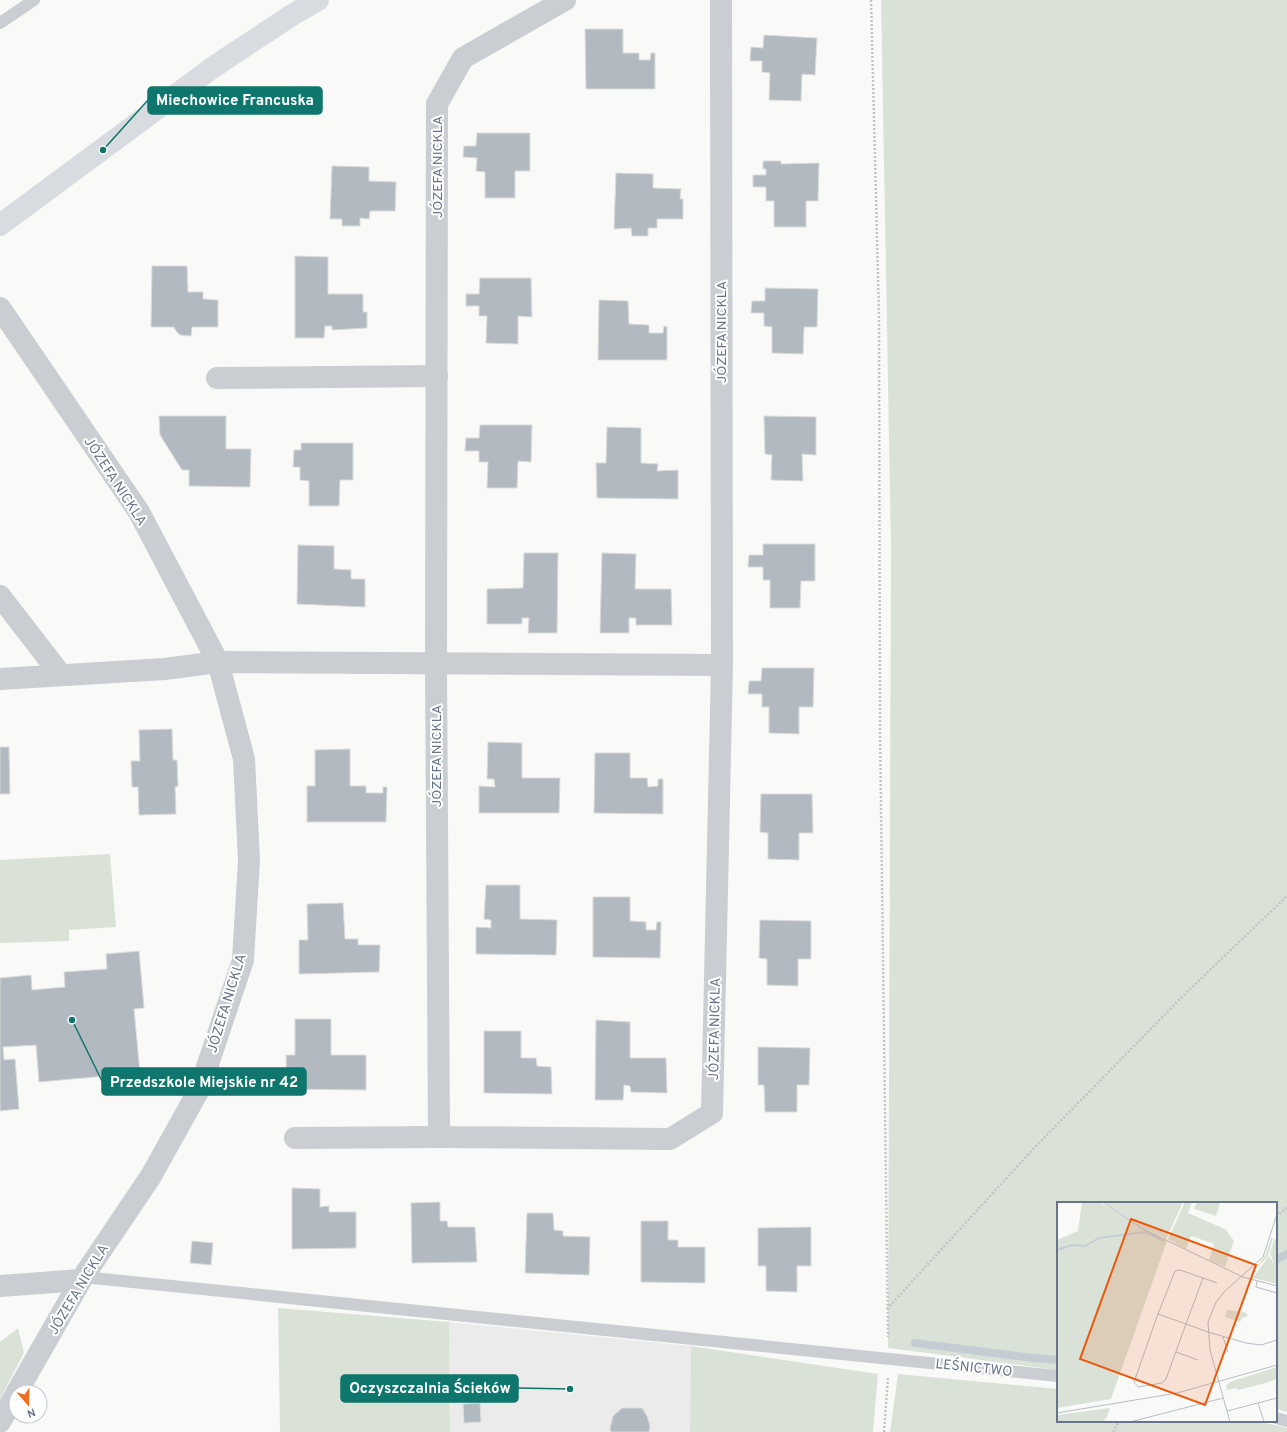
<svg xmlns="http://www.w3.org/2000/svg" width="1287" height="1432" viewBox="0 0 1287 1432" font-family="Overpass,sans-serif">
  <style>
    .built { fill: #eaebea }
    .green { fill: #dae2d8 }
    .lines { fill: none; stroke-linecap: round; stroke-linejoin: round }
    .stream { stroke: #c4cdd4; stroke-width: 8 }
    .building { fill: #b2b9c1; stroke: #dbdcd9 }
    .path { stroke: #c1c3c6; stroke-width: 2.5; stroke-dasharray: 2 2; stroke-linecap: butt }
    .lane { stroke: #cacdd1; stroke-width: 12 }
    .street { stroke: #cacdd1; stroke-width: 22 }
    .primary { stroke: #d8dbe0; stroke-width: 22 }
    .labels { text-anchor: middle; stroke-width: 4; stroke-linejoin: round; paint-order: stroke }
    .street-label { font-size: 14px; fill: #67758b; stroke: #fff }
    .inset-river { fill: none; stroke: #c4cdd4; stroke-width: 2 }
    .inset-road { fill: none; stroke: #b6bdc6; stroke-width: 1 }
    .view { fill: #e8590c; fill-opacity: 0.15; stroke: #e8590c; stroke-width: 2 }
    .inset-edge { fill: none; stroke: #67758b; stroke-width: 2 }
    .leader { fill: none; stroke: #0f766e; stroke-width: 1.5 }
    .callout-dot { fill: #0f766e; stroke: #fff; stroke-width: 1.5 }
    .callout { fill: #0f766e; stroke: #0f766e; stroke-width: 1.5 }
    .callout-label { font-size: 15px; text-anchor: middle; font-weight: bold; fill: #fff }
  </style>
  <rect width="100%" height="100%" fill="#f9faf7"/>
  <polygon class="built" points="449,1322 691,1346 690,1432 450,1432"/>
  <g class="green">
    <polygon points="881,0 1287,0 1287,1412 1276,1409 1276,1203 1058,1203 1058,1370 888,1348 891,548"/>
    <polygon points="110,854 116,927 69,930 69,941 0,943 0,860"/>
    <polygon points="278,1308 449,1322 450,1432 280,1432"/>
    <polygon points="18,1328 24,1353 0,1399 0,1342"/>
    <polygon points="691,1346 878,1374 873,1432 690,1432"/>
    <polygon points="898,1374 1058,1389 1058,1421 1257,1421 1287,1428 1287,1432 890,1432"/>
  </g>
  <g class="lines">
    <g class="stream">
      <polyline points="1276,1260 1287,1254"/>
      <polyline points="915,1343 1033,1358 1058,1360"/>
    </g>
  </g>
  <g class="building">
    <polygon points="585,29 623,29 623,53 639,53 639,60 650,60 651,53 655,53 655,89 586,89"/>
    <polygon points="764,35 817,38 815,75 802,74 801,101 769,100 770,73 762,72 762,61 750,61 751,47 763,48"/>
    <polygon points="477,133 530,133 530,171 515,171 515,198 485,198 485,172 476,171 477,158 463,157 464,146 476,146"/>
    <polygon points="763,161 781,161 781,164 819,163 818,201 806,201 806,227 774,227 774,201 766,201 766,187 753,187 753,175 766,175 766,169 763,169"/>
    <polygon points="332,166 369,167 369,181 396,182 395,211 370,211 369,219 360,218 360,226 342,226 342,219 330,219"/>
    <polygon points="616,173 653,174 653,188 681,189 680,199 683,199 683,219 657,219 657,228 648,228 648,236 632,236 631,228 614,229"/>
    <polygon points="295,256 328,257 328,294 363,294 363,312 367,312 367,328 332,330 332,326 325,326 324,338 295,338"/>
    <polygon points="152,266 187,266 188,292 203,292 203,299 218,300 218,327 192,327 191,336 180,335 176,331 174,327 151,327"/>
    <polygon points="480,278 531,278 532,317 518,316 518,344 486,343 487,316 479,316 479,306 466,306 466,294 479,294"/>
    <polygon points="765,288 818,289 817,327 804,327 803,354 772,353 772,327 764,326 764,313 751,313 752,301 765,301"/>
    <polygon points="599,300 628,301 629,324 649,325 649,333 663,333 664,326 667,327 667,360 598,360"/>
    <polygon points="159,416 226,416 226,449 251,449 250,487 189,486 189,470 182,470 160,435"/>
    <polygon points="764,416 816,417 816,455 802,454 803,481 771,480 772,455 765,454"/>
    <polygon points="480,425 532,425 531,462 518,461 517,488 487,488 488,462 479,462 479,451 465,451 466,438 479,438"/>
    <polygon points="607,427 641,428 641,463 658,464 657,471 678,470 678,499 597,498 596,463 606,463"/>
    <polygon points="301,443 353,443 353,480 340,480 339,506 309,506 309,481 300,480 300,467 293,467 294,450 301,450"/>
    <polygon points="763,544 815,544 815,581 801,581 800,608 770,608 770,580 763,580 763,567 748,567 749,555 763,555"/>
    <polygon points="298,545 334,546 334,569 351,570 351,579 365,579 365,607 297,604"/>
    <polygon points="524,553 558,553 557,633 528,633 529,618 522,618 522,624 487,624 487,589 523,588"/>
    <polygon points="602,553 636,554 635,589 671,589 672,625 636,625 636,618 629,618 629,633 600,633"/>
    <polygon points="762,668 814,668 813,707 799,707 799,734 769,733 769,707 762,707 762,694 748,694 749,681 761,681"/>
    <polygon points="172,729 173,760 177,760 178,786 175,787 176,814 139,815 138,787 132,787 131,761 140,761 139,730"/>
    <polygon points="488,742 522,743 522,778 560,778 559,813 479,813 479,786 495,787 494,779 487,779"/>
    <polygon points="0,747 9,747 10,794 0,794"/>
    <polygon points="350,749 350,786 366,786 366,793 383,793 383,787 387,787 386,822 307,822 307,786 315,786 315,750"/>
    <polygon points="595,753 630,753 630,778 647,778 648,787 658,786 658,779 663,779 663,814 594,813"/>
    <polygon points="761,794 812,794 813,833 799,833 799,860 768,859 768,833 760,832"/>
    <polygon points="486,885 520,885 520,919 557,920 556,955 476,954 476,927 491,928 491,920 484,919"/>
    <polygon points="593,897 630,897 630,921 646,922 646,930 656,930 657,922 661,922 660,958 593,957"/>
    <polygon points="343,903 345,939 358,939 358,945 380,945 379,972 299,974 299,940 308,940 307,904"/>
    <polygon points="760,920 811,921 811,959 798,959 798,986 767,985 767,959 759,958"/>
    <polygon points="139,951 144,1008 134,1009 140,1073 39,1082 36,1045 3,1047 4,1060 15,1059 19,1109 0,1111 0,978 31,975 32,990 65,987 64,972 107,969 106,954"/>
    <polygon points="295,1019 331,1019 331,1055 366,1055 366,1090 287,1089 286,1055 295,1055"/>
    <polygon points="596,1020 630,1022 630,1058 666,1058 667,1093 631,1092 630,1086 624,1085 623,1100 595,1100"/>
    <polygon points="484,1031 521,1031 521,1058 536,1058 537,1066 551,1067 552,1094 484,1093"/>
    <polygon points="758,1047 810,1048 809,1085 797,1085 797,1112 765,1112 764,1085 758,1085"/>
    <polygon points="292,1188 320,1189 320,1207 329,1206 329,1212 356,1212 356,1248 292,1249"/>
    <polygon points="440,1202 440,1221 447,1221 448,1227 475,1227 477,1262 412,1263 411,1203"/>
    <polygon points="527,1213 553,1213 554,1230 563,1231 563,1236 590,1237 589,1275 525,1273"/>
    <polygon points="641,1221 668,1221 668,1240 678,1240 678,1247 705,1247 705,1283 641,1282"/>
    <polygon points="811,1227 811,1266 797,1266 797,1292 766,1291 766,1266 758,1266 758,1228"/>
    <polygon points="192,1241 213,1243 211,1265 190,1263"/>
    <polygon points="480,1403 481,1422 464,1423 463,1404"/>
    <polygon points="622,1408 642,1408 647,1416 650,1426 649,1432 611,1432 610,1429 613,1416"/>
  </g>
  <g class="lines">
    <g class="path">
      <polyline points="871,0 879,315 880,728 888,1337"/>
      <polyline points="1276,1216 1287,1208"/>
      <polyline points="887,1309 1035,1147 1184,995 1287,896"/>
      <polyline points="884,1432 888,1378"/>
      <polyline points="1113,1432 1119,1421"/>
    </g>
    <g class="lane">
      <polyline points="0,23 34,0"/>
      <polyline points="83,1277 1058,1376"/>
      <polyline points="1276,1418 1287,1421"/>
    </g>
    <g class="street">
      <polyline points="565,0 463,58 437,104 436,664 439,1137 670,1139 712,1113 722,665"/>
      <polyline points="0,308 139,512 218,662 244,759 249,860 243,960 200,1088 151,1176 81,1280 17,1392"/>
      <polyline points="217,378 437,376"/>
      <polyline points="0,596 61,675"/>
      <polyline points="0,679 165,669 218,662 722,665 721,0"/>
      <polyline points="295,1138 439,1137"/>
      <polyline points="0,1286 81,1280"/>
      <polyline points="0,1422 16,1394"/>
    </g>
    <polyline class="primary" points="0,225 212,68 292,15 318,0"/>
  </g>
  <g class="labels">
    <g class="street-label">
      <text transform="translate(437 167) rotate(-90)" y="5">JÓZEFA NICKLA</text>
      <text transform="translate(721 332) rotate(-90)" y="5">JÓZEFA NICKLA</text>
      <text transform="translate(116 481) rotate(57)" y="5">JÓZEFA NICKLA</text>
      <text transform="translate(436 756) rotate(-90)" y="5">JÓZEFA NICKLA</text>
      <text transform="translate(226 1003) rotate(-73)" y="5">JÓZEFA NICKLA</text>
      <text transform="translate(714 1029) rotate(-89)" y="5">JÓZEFA NICKLA</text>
      <text transform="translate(78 1289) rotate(-59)" y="5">JÓZEFA NICKLA</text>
      <text transform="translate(974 1367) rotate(6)" y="5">LEŚNICTWO</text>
    </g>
  </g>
  <g transform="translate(1057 1202)">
    <rect width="220" height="220" fill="#f9faf7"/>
    <path d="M25 0H43L110 39 54 197 0 206V38L21 29ZM47 0H126L109 37 85 25ZM128 0H135L131 11 168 27 177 39 168 65 152 58 157 42 134 34 129 47 111 37ZM140 0 163 1 159 14 137 7ZM214 36H216L211 54 194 72 208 54ZM220 36V82L196 76 212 54 217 62 213 51 217 38ZM170 108 188 110 191 114 185 116 183 120 168 115ZM220 165V176L213 180 181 188 179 186 170 188 169 184 173 180ZM53 206 50 215 45 220H0V213Z" fill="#dae2d8"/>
    <path class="inset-river" d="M0 48 15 43 28 44 42 36 89 30 107 39"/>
    <path class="inset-road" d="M46 0 86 27 186 75M186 75 220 84M146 76 160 81M200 79 199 85 220 91M101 112 118 69 123 68 146 76 129 122 109 177 105 181 81 185 77 180 101 112 129 122 151 130 189 141 204 143 220 138M166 135 171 150M119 150 141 158M201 201 207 220M170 209 220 196M0 211 120 191 220 163M73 220 166 196M173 220 153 148 151 120 159 100 168 89 206 55 220 12"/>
    <path class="view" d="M74 17 199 63 148 203 23 157Z"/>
    <rect width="220" height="220" class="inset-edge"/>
  </g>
  <path class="leader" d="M103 150L148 100M72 1020L102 1081M570 1389L518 1388"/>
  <g class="callout-dot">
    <circle cx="103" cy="150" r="4"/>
    <circle cx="72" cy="1020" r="4"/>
    <circle cx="570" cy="1389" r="4"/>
  </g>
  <g class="callout">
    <rect x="148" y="87" width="174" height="27" rx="4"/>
    <rect x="102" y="1068" width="204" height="27" rx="4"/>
    <rect x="341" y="1375" width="177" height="27" rx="4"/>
  </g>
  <g class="callout-label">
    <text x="235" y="105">Miechowice Francuska</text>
    <text x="204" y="1087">Przedszkole Miejskie nr 42</text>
    <text x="430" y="1393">Oczyszczalnia Ścieków</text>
  </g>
  <g transform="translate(28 1404) rotate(160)"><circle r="19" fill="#ffffff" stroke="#c2c8d1"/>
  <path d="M0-3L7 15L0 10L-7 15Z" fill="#f06f21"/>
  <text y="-6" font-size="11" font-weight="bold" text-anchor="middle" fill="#67758b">N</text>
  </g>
</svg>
